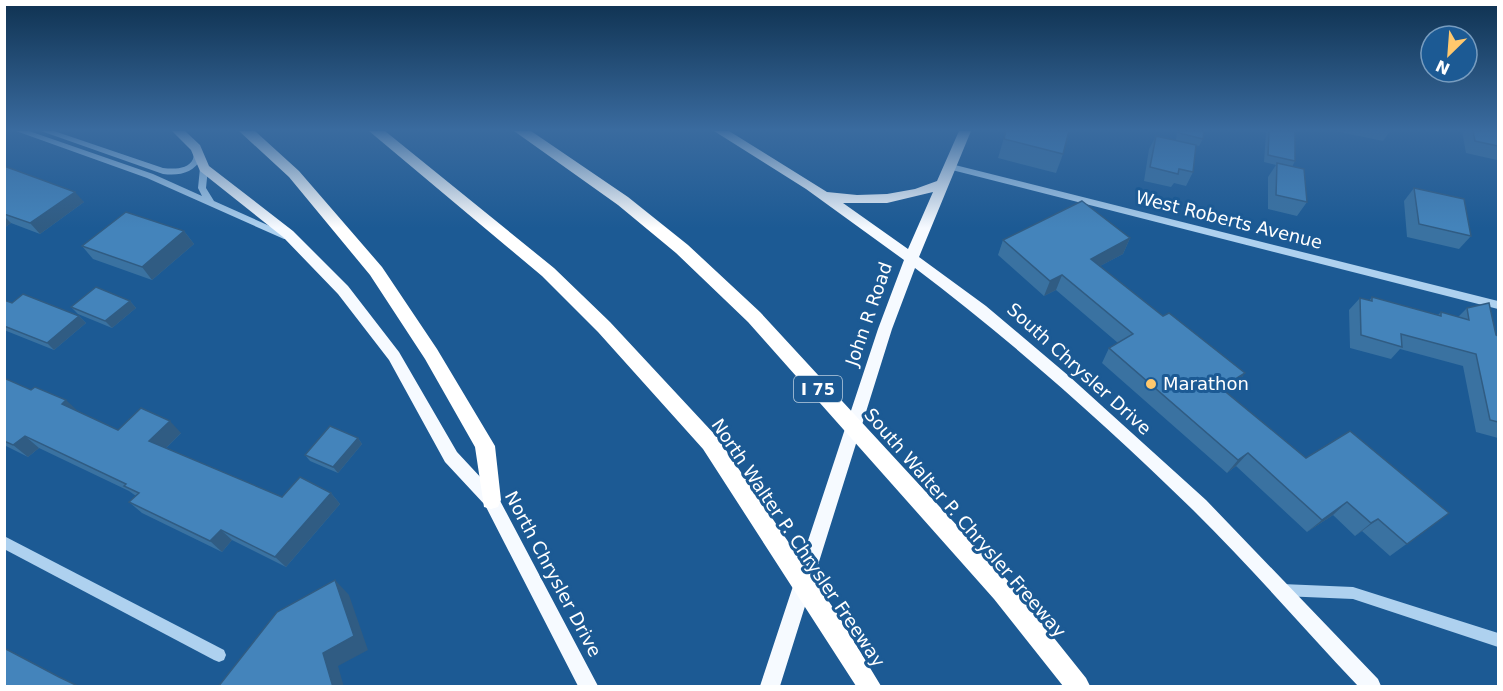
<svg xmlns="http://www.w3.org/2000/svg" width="1503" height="691" viewBox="0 0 1503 691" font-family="'DejaVu Sans',sans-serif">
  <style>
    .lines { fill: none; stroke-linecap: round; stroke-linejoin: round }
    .minor { fill: #aed1ef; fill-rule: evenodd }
    .major { fill: #f6faff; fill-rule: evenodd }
    .highway { fill: #fff; fill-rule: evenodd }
    .wall { fill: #3a72a1 }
    .shaded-wall { fill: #305c83 }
    .building { fill: #4484bb; stroke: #305c83; stroke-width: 1.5 }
    .poi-dot { fill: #ffc86d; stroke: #1c5a94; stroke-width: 2 }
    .labels { text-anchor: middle; stroke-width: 6; stroke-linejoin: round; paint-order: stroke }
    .shield { fill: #1c5a94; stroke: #bbcedf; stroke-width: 1.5 }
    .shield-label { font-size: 16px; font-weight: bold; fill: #fff }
    .street-label { font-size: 18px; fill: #fff; stroke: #1c5a94 }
    .poi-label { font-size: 18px; fill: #fff; stroke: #1c5a94; text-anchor: start }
  </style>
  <rect width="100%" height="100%" fill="#1c5a94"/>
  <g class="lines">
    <g class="minor">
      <polygon points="16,131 29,131 153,174 202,196 198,188 200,168 204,165 207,166 208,168 206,188 214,201 290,235 292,237 290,239 284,239 147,178"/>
      <path d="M41 131H54L163 168C173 169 188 170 193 159 194 156 193 153 194 149H200L202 158C193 173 180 176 163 174Z"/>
      <polygon points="951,164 1498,301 1498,309 948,169 948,165"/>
      <polygon points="4,536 224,650 226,655 224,660 219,662 214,660 4,549"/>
      <polygon points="1282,584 1353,587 1498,633 1498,647 1353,599 1282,596 1277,594 1276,590 1277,586"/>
    </g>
    <g class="major">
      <polygon points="172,131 185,131 200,145 209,166 293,231 348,286 399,352 457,452 497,495 598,686 578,686 485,505 445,462 389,360 338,294 283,237 200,171 191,150"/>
      <path d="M714 131H729L827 192 857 195 887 194 915 189 937 181 959 131H971L919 257 986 306 1070 377 1206 500 1378 679 1381 686H1358C1303 628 1250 566 1193 510 1105 424 1013 342 915 268L892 329 780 686H760L878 329 904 260 806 189ZM933 192 908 249 843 203H887Z"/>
    </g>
    <g class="highway">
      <polygon points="239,131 255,131 299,171 382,267 437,349 495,446 501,500 498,507 491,509 484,507 475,447 425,359 370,275 289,177"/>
      <polygon points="369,131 385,131 554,268 610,322 717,437 838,615 881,686 856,686 703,449 598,332 542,276"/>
      <polygon points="514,131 531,131 628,197 688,245 760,312 1010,583 1086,678 1090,686 1063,686 994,599 748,322 676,253 618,205"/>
    </g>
  </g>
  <g class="wall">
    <polygon points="1006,131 1063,154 1056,173 998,158"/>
    <polygon points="1177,131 1204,131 1203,139 1199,146 1176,140"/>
    <polygon points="1260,131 1295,131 1295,161 1292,167 1307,202 1297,216 1268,209 1268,177 1276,165 1264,162 1266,133"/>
    <polygon points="1335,131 1390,131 1383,141"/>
    <polygon points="1462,131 1498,131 1498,167 1497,160 1466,153"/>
    <polygon points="1156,136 1193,172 1186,186 1174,183 1171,187 1144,181 1149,149"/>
    <polygon points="4,166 84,202 40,234 11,223 4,228"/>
    <polygon points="1414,188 1471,236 1459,249 1407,237 1404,201"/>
    <polygon points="184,231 194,244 152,280 93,259 82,246"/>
    <polygon points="1130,238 1123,254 1100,266 1163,316 1245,373 1234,387 1226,392 1306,458 1449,513 1390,556 1362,531 1355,536 1333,515 1307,532 1236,466 1227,473 1102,363 1109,348 1118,343 1056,290 1044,296 998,255 1003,240"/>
    <polygon points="1372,297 1438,315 1441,312 1458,317 1467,308 1496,335 1498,336 1498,438 1476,432 1463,366 1400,349 1391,359 1350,348 1349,310 1360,298 1369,301"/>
    <polygon points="4,300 12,303 79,316 86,323 54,350 4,330"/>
    <polygon points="130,301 136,308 112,328 78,314 71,307"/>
    <polygon points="4,378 118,430 181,433 166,448 282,497 331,493 340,504 286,567 232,540 222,552 142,513 129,502 136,496 129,491 39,448 28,457 4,445"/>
    <polygon points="358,438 362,444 338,473 310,461 305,455"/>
  </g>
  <g class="shaded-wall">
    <polygon points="75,192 84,202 40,234 30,223"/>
    <polygon points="4,216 11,223 4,228"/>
    <polygon points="184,231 194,244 152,280 142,267"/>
    <polygon points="1130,238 1123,254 1085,274 1091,259"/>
    <polygon points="1062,275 1056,290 1044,296 1050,281"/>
    <polygon points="130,301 136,308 112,328 105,321"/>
    <polygon points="79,316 86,323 54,350 47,343"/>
    <polygon points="1245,373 1234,387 1211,403 1221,388"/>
    <polygon points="66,400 79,412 62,404"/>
    <polygon points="170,421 181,433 161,453 149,441"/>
    <polygon points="25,436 39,448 28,457 13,445"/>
    <polygon points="358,438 362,444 338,473 333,467"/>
    <polygon points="1248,453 1236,466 1227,473 1238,460"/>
    <polygon points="331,493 340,504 286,567 275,557"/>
    <polygon points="1347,502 1333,515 1307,532 1322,520"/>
    <polygon points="1378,519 1362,531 1355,536 1371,523"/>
    <polygon points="221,530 232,540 222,552 210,541"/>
    <polygon points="335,580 349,595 368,650 338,666 344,687 333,687 323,653"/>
    <polygon points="4,647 79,687 59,677"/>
  </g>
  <g class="building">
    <polygon points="1006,131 1069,131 1063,154 1004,139"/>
    <polygon points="1179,131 1204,131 1203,139 1179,133"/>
    <polygon points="1269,131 1295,131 1295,161 1268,155"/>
    <polygon points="1473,131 1498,131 1498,146 1475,141"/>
    <polygon points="1156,136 1196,145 1193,172 1179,169 1178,174 1150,167"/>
    <polygon points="1277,163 1304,169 1307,202 1276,195"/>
    <polygon points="4,166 75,192 30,223 4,214"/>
    <polygon points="1414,188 1464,199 1471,236 1419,224"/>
    <polygon points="1082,201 1130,238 1091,259 1163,316 1169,313 1245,373 1221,388 1306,458 1350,431 1449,513 1407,544 1378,519 1371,523 1347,502 1322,520 1248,453 1238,460 1109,348 1133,334 1062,275 1050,281 1003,240"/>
    <polygon points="126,212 184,231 142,267 82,246"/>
    <polygon points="96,287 130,301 105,321 71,307"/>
    <polygon points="23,294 79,316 47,343 4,326 4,300 12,303"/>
    <polygon points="1372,297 1441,316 1441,312 1469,320 1467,308 1489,303 1496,335 1498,336 1498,422 1490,420 1476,354 1401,334 1402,347 1361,335 1360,298 1372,301"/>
    <polygon points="4,378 31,390 35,387 66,400 62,404 118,430 141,408 170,421 149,441 282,497 300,477 331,493 275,557 221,530 210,541 129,502 139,493 124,486 126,484 25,436 13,445 4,441"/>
    <polygon points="330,426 358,438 333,467 305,455"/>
    <polygon points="335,580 354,636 323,653 333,687 218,687 277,612"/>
    <polygon points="4,648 59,677 80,687 4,687"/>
  </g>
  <linearGradient id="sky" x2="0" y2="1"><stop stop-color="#0f3251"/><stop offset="0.57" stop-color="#3a6b9f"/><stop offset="1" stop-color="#3a6b9f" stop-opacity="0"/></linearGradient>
  <rect width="1503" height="228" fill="url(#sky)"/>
  <circle class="poi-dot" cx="1151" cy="384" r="6"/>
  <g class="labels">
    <rect class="shield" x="794" y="376" width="48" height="26" rx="4.5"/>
    <g class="shield-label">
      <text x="818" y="395">I 75</text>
    </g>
    <g class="street-label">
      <text transform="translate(1229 220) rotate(14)" y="6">West Roberts Avenue</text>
      <text transform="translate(869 314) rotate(-71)" y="6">John R Road</text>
      <text transform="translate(1079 369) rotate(42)" y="6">South Chrysler Drive</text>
      <text transform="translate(965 523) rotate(49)" y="6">South Walter P. Chrysler Freeway</text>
      <text transform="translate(798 543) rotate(56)" y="6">North Walter P. Chrysler Freeway</text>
      <text transform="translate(553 574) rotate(62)" y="6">North Chrysler Drive</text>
    </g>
    <g class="poi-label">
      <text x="1163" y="390">Marathon</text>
    </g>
  </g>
  <rect width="1503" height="691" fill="none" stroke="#ffffff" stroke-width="12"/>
  <g transform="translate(1449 54) rotate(205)"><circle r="28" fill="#1c5a94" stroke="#779cbf" stroke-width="1.5"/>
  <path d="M0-4.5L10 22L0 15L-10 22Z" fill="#ffc86d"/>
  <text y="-9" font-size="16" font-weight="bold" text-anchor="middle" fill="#ffffff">N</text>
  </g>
</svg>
